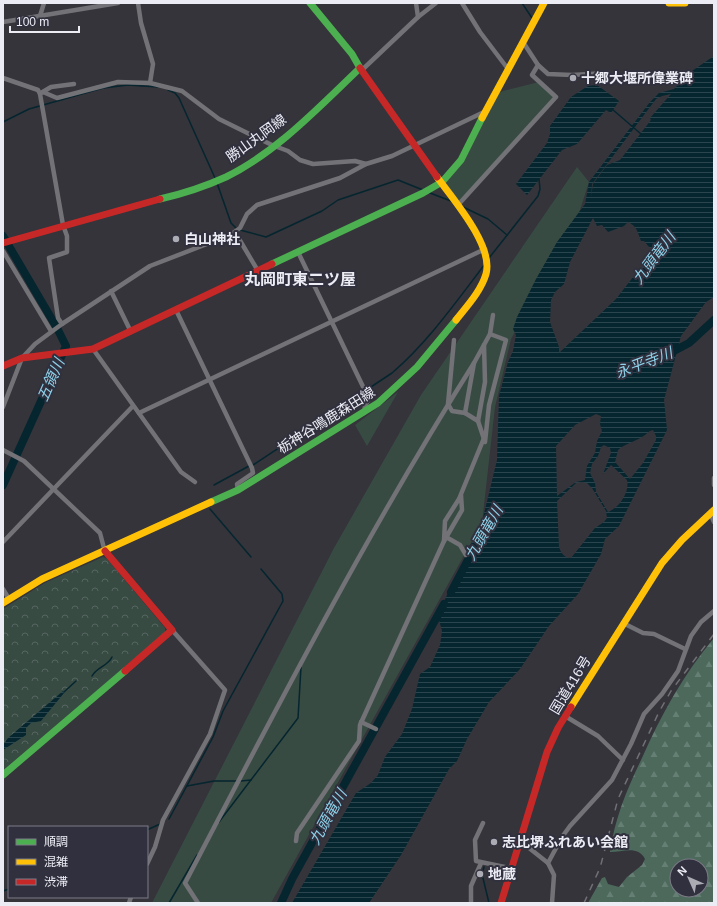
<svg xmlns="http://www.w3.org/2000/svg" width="717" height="906" viewBox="0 0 717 906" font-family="Helvetica,'Noto Sans JP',sans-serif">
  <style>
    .grass { fill: #384b43 }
    .forest { fill: url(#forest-firs); fill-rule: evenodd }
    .park { fill: url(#park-crowns) }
    .water { fill: url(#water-rules); fill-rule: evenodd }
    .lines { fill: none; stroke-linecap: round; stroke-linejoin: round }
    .stream { stroke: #05252f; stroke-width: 1.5 }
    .river { stroke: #05252f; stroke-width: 8 }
    .street { stroke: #727277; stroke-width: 4.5 }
    .fast { stroke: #4caf50; stroke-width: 7 }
    .slow { stroke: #ffc107; stroke-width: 7 }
    .jam { stroke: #c62828; stroke-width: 7 }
    .rail { stroke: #707076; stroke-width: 1.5; stroke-dasharray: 7 7; stroke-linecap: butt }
    .poi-dot { fill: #acacb4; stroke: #31303e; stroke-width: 1.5 }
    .labels { text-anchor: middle; stroke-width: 4; stroke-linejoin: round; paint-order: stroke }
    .poi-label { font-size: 14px; font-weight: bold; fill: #ececf5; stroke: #31303e; text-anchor: start }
    .street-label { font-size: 14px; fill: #ececf5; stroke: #31303e }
    .water-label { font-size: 15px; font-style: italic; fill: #8dd0e7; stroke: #31303e }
    .quarter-label { font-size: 16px; font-weight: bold; fill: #ececf5; stroke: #31303e }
  </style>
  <defs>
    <pattern id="forest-firs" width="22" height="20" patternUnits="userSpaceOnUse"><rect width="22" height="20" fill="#4c695c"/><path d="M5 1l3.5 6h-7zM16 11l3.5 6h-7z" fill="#667f74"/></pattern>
    <pattern id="park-crowns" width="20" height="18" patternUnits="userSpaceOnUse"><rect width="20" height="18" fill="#384b43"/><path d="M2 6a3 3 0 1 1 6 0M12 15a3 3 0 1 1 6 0" fill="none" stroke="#55655f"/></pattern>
    <pattern id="water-rules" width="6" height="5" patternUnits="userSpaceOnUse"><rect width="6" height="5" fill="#05252f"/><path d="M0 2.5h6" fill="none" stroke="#2a454e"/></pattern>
  </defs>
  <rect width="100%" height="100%" fill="#34343a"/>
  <g class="grass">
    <polygon points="539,82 556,97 458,205 442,182 454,170 494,95 503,91"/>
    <polygon points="577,167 589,182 579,213 511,339 495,407 482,523 271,903 152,903 334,548 421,395"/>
    <polygon points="398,392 367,446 355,425"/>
  </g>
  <path class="forest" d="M714 638V903H588L602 878 605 877 608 884 619 887 627 877 642 865 645 859C638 845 623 852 610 852 615 818 627 789 642 758 661 715 683 675 714 638ZM677 866H701V890H677Z"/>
  <polygon class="park" points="103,557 107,559 165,628 165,633 3,770 3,609 45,583"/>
  <g class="water">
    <path d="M714 56V297L706 302 681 336 664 400 667 430 619 526 605 539 601 554 578 594 549 626 520 669 489 702 467 739 457 761 449 769 401 855 369 903H292L356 793 371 783 378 775 385 757 402 734 412 709 420 674 430 667 440 645 442 631 438 616 441 608 452 584 463 574 466 567V550L476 538 483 518 497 460 499 396 508 362 513 351 516 335 513 329 517 317 536 279 557 242 585 204 589 182 650 102 659 93 674 89 689 73ZM671 94 650 118 651 120 620 160 607 165 593 184 591 197 592 184 656 99 662 96ZM593 218 597 226 602 225 608 232 624 226 628 222C637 226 638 233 641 241H644L650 248 657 244 658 247 646 264 637 272 616 299 559 353V347L550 322 551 300 555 292 564 284 570 262ZM596 414 601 416 600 424 602 431 597 441 595 453 587 466 585 480 576 482 557 496 556 446 575 425ZM653 430 656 436V440L643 463 630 479 615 462 618 450C626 443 637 441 645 435 648 433 648 431 653 430ZM604 445 610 448 611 453 603 474 611 465 627 480C630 492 619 508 608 512L596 492 595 483 590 473 592 464 598 456 601 447ZM582 482 587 483 592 488 606 511 607 518 604 522 595 528 571 558C564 558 561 553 559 547L557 501 576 483Z"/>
    <polygon points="597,85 619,101 611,113 606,110 577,144 562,150 527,195 516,184 547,143 550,134 550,126 571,97 588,86"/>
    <polygon points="63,691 64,693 41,721 31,723 26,728 26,735 3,750 3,745 8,738"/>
  </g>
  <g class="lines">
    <g class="stream">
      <polyline points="522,3 532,18"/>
      <polyline points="168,90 175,93 179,98 215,178"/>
      <polyline points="612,109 641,134"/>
      <polyline points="3,122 29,109 103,88 128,85 158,87"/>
      <polyline points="217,183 231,223 236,228"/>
      <polyline points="430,193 451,201"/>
      <polyline points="461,206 488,219 507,235"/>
      <polyline points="240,230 266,237 322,211 338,200 398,180 423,190"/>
      <polyline points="489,258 538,196 540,189 539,179"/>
      <path d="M253 465 392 373C428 342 456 302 485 264"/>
      <polyline points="214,485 249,466"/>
      <polyline points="210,509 251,557"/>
      <path d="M92 676C97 667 108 666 112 657"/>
      <polyline points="64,692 76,681"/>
      <polyline points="241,781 251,780"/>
      <polyline points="187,786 214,781 237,781"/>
      <polyline points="169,819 213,737 223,711 283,601 282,594 261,569"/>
      <polyline points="219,822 298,718 301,667"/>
      <polyline points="147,830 160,824"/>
      <polyline points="484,867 482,874 489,903"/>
      <polyline points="3,891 9,889"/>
      <polyline points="169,903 197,855"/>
    </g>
    <g class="river">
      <polyline points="3,236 57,328 66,346 3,485"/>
      <polyline points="668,354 689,343 714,320"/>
      <polyline points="451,592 470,556"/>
      <polyline points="281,903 292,879 444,604"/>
    </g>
    <g class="street">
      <polyline points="138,3 141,23 153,64 150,83 182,91 219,119 272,145 288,151 300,160 313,164 355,161 366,164"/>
      <polyline points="462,3 480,32 508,69"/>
      <polyline points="40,16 44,3"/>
      <polyline points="418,17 436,3"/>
      <polyline points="3,22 118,3"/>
      <polyline points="538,65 548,74 572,75 608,73"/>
      <polyline points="362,70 418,17 416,3"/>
      <polyline points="3,78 38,90 40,94 63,225 67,236 67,252 49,258 58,318 62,324"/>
      <polyline points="43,92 57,98 118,82 150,83"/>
      <polyline points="41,93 51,87 74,84"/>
      <polyline points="458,205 556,97 532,75 538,65 523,42"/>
      <polyline points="235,232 258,271"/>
      <polyline points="3,251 51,331"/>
      <polyline points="298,252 369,399 365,406 364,413"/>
      <polyline points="111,291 131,332"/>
      <polyline points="176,310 252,468 253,473 237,484 238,490"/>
      <polyline points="454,340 448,404 452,411 465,413 474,363 490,334 493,315"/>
      <polyline points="93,349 181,472 195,482"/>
      <polyline points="3,407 22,358 35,344 62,324 150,266 230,235 240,228 247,214 257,205 340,178 366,164 392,156 484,112"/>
      <polyline points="139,413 485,249"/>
      <polyline points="465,413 478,421 485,382 484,345"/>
      <polyline points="478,421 485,442 489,405 506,340 490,334"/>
      <polyline points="3,450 24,461 100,533 105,552"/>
      <polyline points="714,478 714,485"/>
      <polyline points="461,495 462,510 444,541 445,521 459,499 484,438"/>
      <polyline points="710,513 714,522"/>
      <polyline points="446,537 460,545 466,555"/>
      <polyline points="3,542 133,406"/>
      <polyline points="3,589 9,599"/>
      <polyline points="623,623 643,633 654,634 685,649"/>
      <polyline points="565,716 598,736 623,760"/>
      <polyline points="361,722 376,729"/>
      <polyline points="483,823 475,840 476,861 510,868"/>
      <polyline points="519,840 548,863"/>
      <polyline points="296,841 297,833 359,741 360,725 444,541"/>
      <polyline points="147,864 155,847 163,820 210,734 225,690 172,630"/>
      <polyline points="129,903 131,897"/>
      <path d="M198 903 185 883C277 707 368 531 474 363"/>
      <polyline points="471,903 471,886 481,863"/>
      <polyline points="552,903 554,875 548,863 562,837 570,826 612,780 631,744 644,714 662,694 678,671 691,636 701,622 714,611"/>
    </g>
    <g class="fast">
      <path d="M160 199C182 194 204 187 226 177 277 152 319 107 360 68L352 54 310 3"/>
      <polyline points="272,264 423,193 442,182 461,160 482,118"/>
      <polyline points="211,502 238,490 378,403 417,367 456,320"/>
      <polyline points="3,775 125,671"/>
    </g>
    <g class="slow">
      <polyline points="669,3 685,3"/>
      <polyline points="482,118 544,3"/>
      <path d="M437 177C453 199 494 246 486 274 481 291 467 306 456 320"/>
      <polyline points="3,603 42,579 211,502"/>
      <polyline points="571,707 662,563 682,540 714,510"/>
    </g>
    <g class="jam">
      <polyline points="360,68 437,177"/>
      <polyline points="3,243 160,199"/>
      <polyline points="3,366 22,358 93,349 272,264"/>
      <polyline points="105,551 172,630 125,671"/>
      <polyline points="501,903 547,752 558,728 571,707"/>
    </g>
    <polyline class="rail" points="584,903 600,868 618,799 659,712 671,691 714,634"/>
  </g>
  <g class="poi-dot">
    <circle cx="573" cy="78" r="4"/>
    <circle cx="176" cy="239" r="4"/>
    <circle cx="494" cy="842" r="4"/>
    <circle cx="480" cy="874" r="4"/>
  </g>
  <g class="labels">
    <g class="poi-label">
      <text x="581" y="83">十郷大堰所偉業碑</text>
      <text x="184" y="244">白山神社</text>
      <text x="502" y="847">志比堺ふれあい会館</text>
      <text x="488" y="879">地蔵</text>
    </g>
    <g class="street-label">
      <text transform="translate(256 138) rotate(-36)" y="5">勝山丸岡線</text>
      <text transform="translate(326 420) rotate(-32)" y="5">栃神谷鳴鹿森田線</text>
      <text transform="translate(570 685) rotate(-59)" y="5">国道416号</text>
    </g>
    <g class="water-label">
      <text transform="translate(654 258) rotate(-53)" y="5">九頭竜川</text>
      <text transform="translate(644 363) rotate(-21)" y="5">永平寺川</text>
      <text transform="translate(51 380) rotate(-66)" y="5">五領川</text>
      <text transform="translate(484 533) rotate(-60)" y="5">九頭竜川</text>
      <text transform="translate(328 817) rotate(-61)" y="5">九頭竜川</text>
    </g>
    <g class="quarter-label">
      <text x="300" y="285">丸岡町東二ツ屋</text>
    </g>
  </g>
  <rect width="717" height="906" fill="none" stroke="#ececf5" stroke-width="8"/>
  <rect x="8" y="826" width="140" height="72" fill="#31303e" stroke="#7c7b87"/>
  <rect x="16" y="839" width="20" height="6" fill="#4caf50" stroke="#7c7b87"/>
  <text x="44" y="846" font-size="12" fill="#ececf5">順調</text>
  <rect x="16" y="859" width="20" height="6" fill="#ffc107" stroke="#7c7b87"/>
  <text x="44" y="866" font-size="12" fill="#ececf5">混雑</text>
  <rect x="16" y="879" width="20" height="6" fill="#c62828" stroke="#7c7b87"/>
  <text x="44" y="886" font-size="12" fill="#ececf5">渋滞</text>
  <g transform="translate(689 878) rotate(315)"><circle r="19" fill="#31303e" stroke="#7c7b87"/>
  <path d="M0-3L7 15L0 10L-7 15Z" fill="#acacb4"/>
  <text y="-6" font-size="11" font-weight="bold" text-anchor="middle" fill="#ececf5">N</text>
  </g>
  <path d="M10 26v6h69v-6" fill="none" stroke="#ececf5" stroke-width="2"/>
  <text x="16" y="26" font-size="12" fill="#ececf5" stroke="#31303e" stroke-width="3" paint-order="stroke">100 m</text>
</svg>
